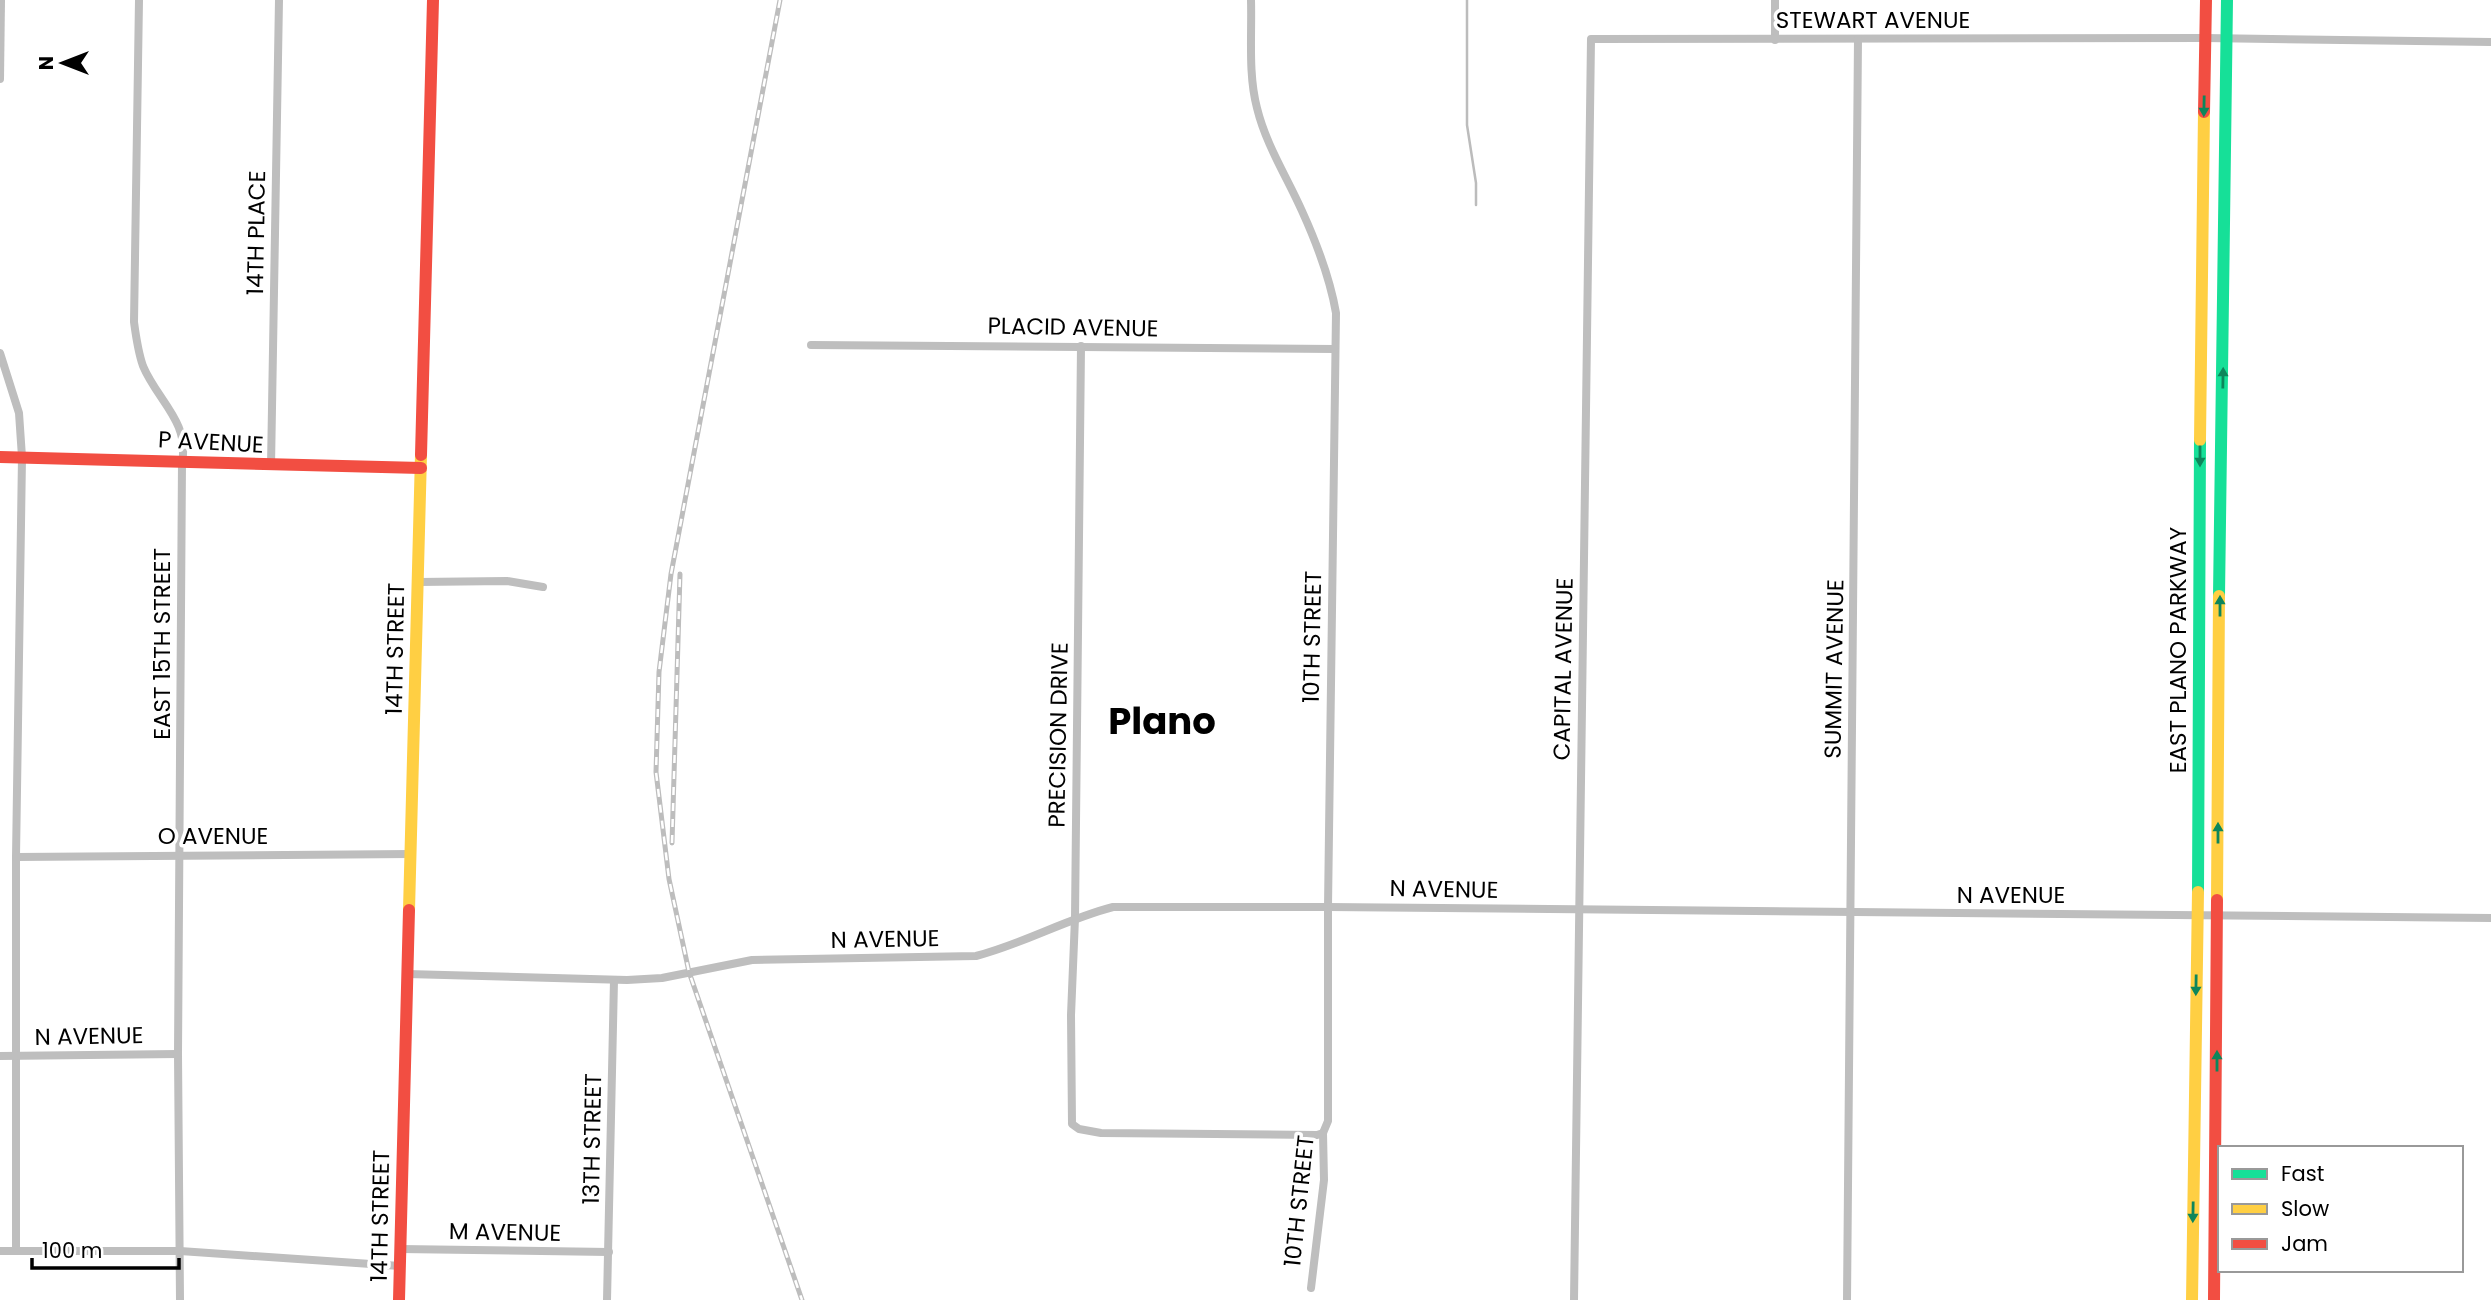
<svg xmlns="http://www.w3.org/2000/svg" width="2491" height="1300" viewBox="0 0 2491 1300" font-family="Poppins,sans-serif">
  <style>
    .lines { fill: none; stroke-linecap: round; stroke-linejoin: round }
    .stream { stroke: #bcbcbc; stroke-width: 2.5 }
    .street { stroke: #bebebe; stroke-width: 8 }
    .fast { stroke: #16e098; stroke-width: 12 }
    .slow { stroke: #ffcf43; stroke-width: 12 }
    .jam { stroke: #f24e42; stroke-width: 12 }
    .rail-casing { stroke: #bdbdbd; stroke-width: 5 }
    .rail { stroke: #fff; stroke-width: 2.5; stroke-dasharray: 8; stroke-linecap: butt }
    .oneway { fill: #0d865b }
    .labels { text-anchor: middle; stroke-width: 7; stroke-linejoin: round; paint-order: stroke }
    .street-label { font-size: 23px; fill: #000; stroke: #fff }
    .town-label { font-size: 37px; font-weight: bold; fill: #000; stroke: #fff }
  </style>
  <rect width="100%" height="100%" fill="#fff"/>
  <g class="lines">
    <polyline class="stream" points="1467,0 1467,125 1476,183 1476,205"/>
    <g class="street">
      <path d="M139 0 134 322C136 337 138 352 143 366 157 400 190 422 182 462L178 1054 180 1300"/>
      <path d="M1251 0C1252 35 1248 74 1257 108 1266 145 1287 177 1302 211 1317 244 1330 278 1336 313L1328 907V1121L1323 1133 1324 1180 1311 1288"/>
      <polyline points="1775,40 1775,0"/>
      <polyline points="0,79 1,0"/>
      <polyline points="811,345 1335,349"/>
      <polyline points="1081,346 1075,918 1071,1015 1072,1124 1079,1129 1101,1133 1317,1135 1323,1133"/>
      <polyline points="0,353 19,413 22,457 16,857 16,1250"/>
      <polyline points="271,466 279,0"/>
      <polyline points="418,582 507,581 543,587"/>
      <polyline points="16,857 411,854"/>
      <path d="M407 974 627 980 662 978 752 960 976 956C1023 944 1066 919 1113 907H1328L2491 918"/>
      <polyline points="0,1056 178,1054"/>
      <polyline points="400,1249 609,1252"/>
      <polyline points="0,1251 180,1251 400,1266"/>
      <polyline points="607,1300 614,980"/>
      <polyline points="1574,1300 1591,39 2205,38 2491,42"/>
      <polyline points="1847,1300 1858,39"/>
    </g>
    <g class="fast">
      <polyline points="2219,596 2227,0"/>
      <polyline points="2198,892 2200,440"/>
    </g>
    <g class="slow">
      <polyline points="2200,440 2204,112"/>
      <polyline points="2217,900 2219,596"/>
      <polyline points="409,910 421,455"/>
      <polyline points="2192,1300 2198,892"/>
    </g>
    <g class="jam">
      <polyline points="2204,112 2206,0"/>
      <polyline points="421,455 433,0"/>
      <polyline points="0,457 421,468"/>
      <polyline points="399,1300 409,910"/>
      <polyline points="2214,1300 2217,900"/>
    </g>
    <g class="rail-casing">
      <g id="rail">
        <polyline points="780,0 671,574 659,672 656,772 669,879 689,972 802,1300"/>
        <polyline points="672,843 680,574"/>
      </g>
    </g>
    <use href="#rail" class="rail"/>
  </g>
  <defs><path id="oneway-solid" d="M-6-.8H1V-3.2L6.5 0L1 3.2V.8H-6Z" transform="scale(1.75)"/></defs>
  <g class="oneway">
    <use href="#oneway-solid" transform="translate(2204 106) rotate(91)"/>
    <use href="#oneway-solid" transform="translate(2223 378) rotate(-89)"/>
    <use href="#oneway-solid" transform="translate(2200 456) rotate(90)"/>
    <use href="#oneway-solid" transform="translate(2220 606) rotate(-90)"/>
    <use href="#oneway-solid" transform="translate(2218 833) rotate(-90)"/>
    <use href="#oneway-solid" transform="translate(2196 985) rotate(91)"/>
    <use href="#oneway-solid" transform="translate(2217 1061) rotate(-90)"/>
    <use href="#oneway-solid" transform="translate(2193 1212) rotate(91)"/>
  </g>
  <g class="labels">
    <g class="street-label">
      <text x="1873" y="28">STEWART AVENUE</text>
      <text transform="translate(256 233) rotate(-89)" y="8">14TH PLACE</text>
      <text transform="translate(1073 327) rotate(1)" y="8">PLACID AVENUE</text>
      <text transform="translate(211 442) rotate(3)" y="8">P AVENUE</text>
      <text transform="translate(1312 637) rotate(-89)" y="8">10TH STREET</text>
      <text transform="translate(162 644) rotate(-90)" y="8">EAST 15TH STREET</text>
      <text transform="translate(395 649) rotate(-89)" y="8">14TH STREET</text>
      <text transform="translate(2178 650) rotate(-90)" y="8">EAST PLANO PARKWAY</text>
      <text transform="translate(1563 669) rotate(-89)" y="8">CAPITAL AVENUE</text>
      <text transform="translate(1834 669) rotate(-89)" y="8">SUMMIT AVENUE</text>
      <text transform="translate(1058 735) rotate(-89)" y="8">PRECISION DRIVE</text>
      <text x="213" y="844">O AVENUE</text>
      <text transform="translate(1444 889) rotate(1)" y="8">N AVENUE</text>
      <text x="2011" y="903">N AVENUE</text>
      <text transform="translate(885 939) rotate(-1)" y="8">N AVENUE</text>
      <text transform="translate(89 1036) rotate(-1)" y="8">N AVENUE</text>
      <text transform="translate(592 1139) rotate(-89)" y="8">13TH STREET</text>
      <text transform="translate(1299 1201) rotate(-84)" y="8">10TH STREET</text>
      <text transform="translate(380 1216) rotate(-89)" y="8">14TH STREET</text>
      <text transform="translate(505 1232) rotate(1)" y="8">M AVENUE</text>
    </g>
    <g class="town-label">
      <text x="1162" y="734">Plano</text>
    </g>
  </g>
  <rect x="2218" y="1146" width="245" height="126" fill="#ffffff" stroke="#999999" stroke-width="2"/>
  <rect x="2232" y="1169" width="35" height="10" fill="#16e098" stroke="#999999" stroke-width="2"/>
  <text x="2281" y="1181" font-size="21" fill="#000000">Fast</text>
  <rect x="2232" y="1204" width="35" height="10" fill="#ffcf43" stroke="#999999" stroke-width="2"/>
  <text x="2281" y="1216" font-size="21" fill="#000000">Slow</text>
  <rect x="2232" y="1239" width="35" height="10" fill="#f24e42" stroke="#999999" stroke-width="2"/>
  <text x="2281" y="1251" font-size="21" fill="#000000">Jam</text>
  <g transform="translate(63 63) rotate(270)" stroke="#ffffff" stroke-width="5" paint-order="stroke">
  <path d="M0-5L12 26L0 18L-12 26Z" fill="#000000"/>
  <text y="-10" font-size="19" font-weight="bold" text-anchor="middle" fill="#000000">N</text>
  </g>
  <path d="M32 1258v10h147v-10" fill="none" stroke="#000000" stroke-width="3.5"/>
  <text x="42" y="1258" font-size="21" fill="#000000" stroke="#ffffff" stroke-width="5" paint-order="stroke">100 m</text>
</svg>
